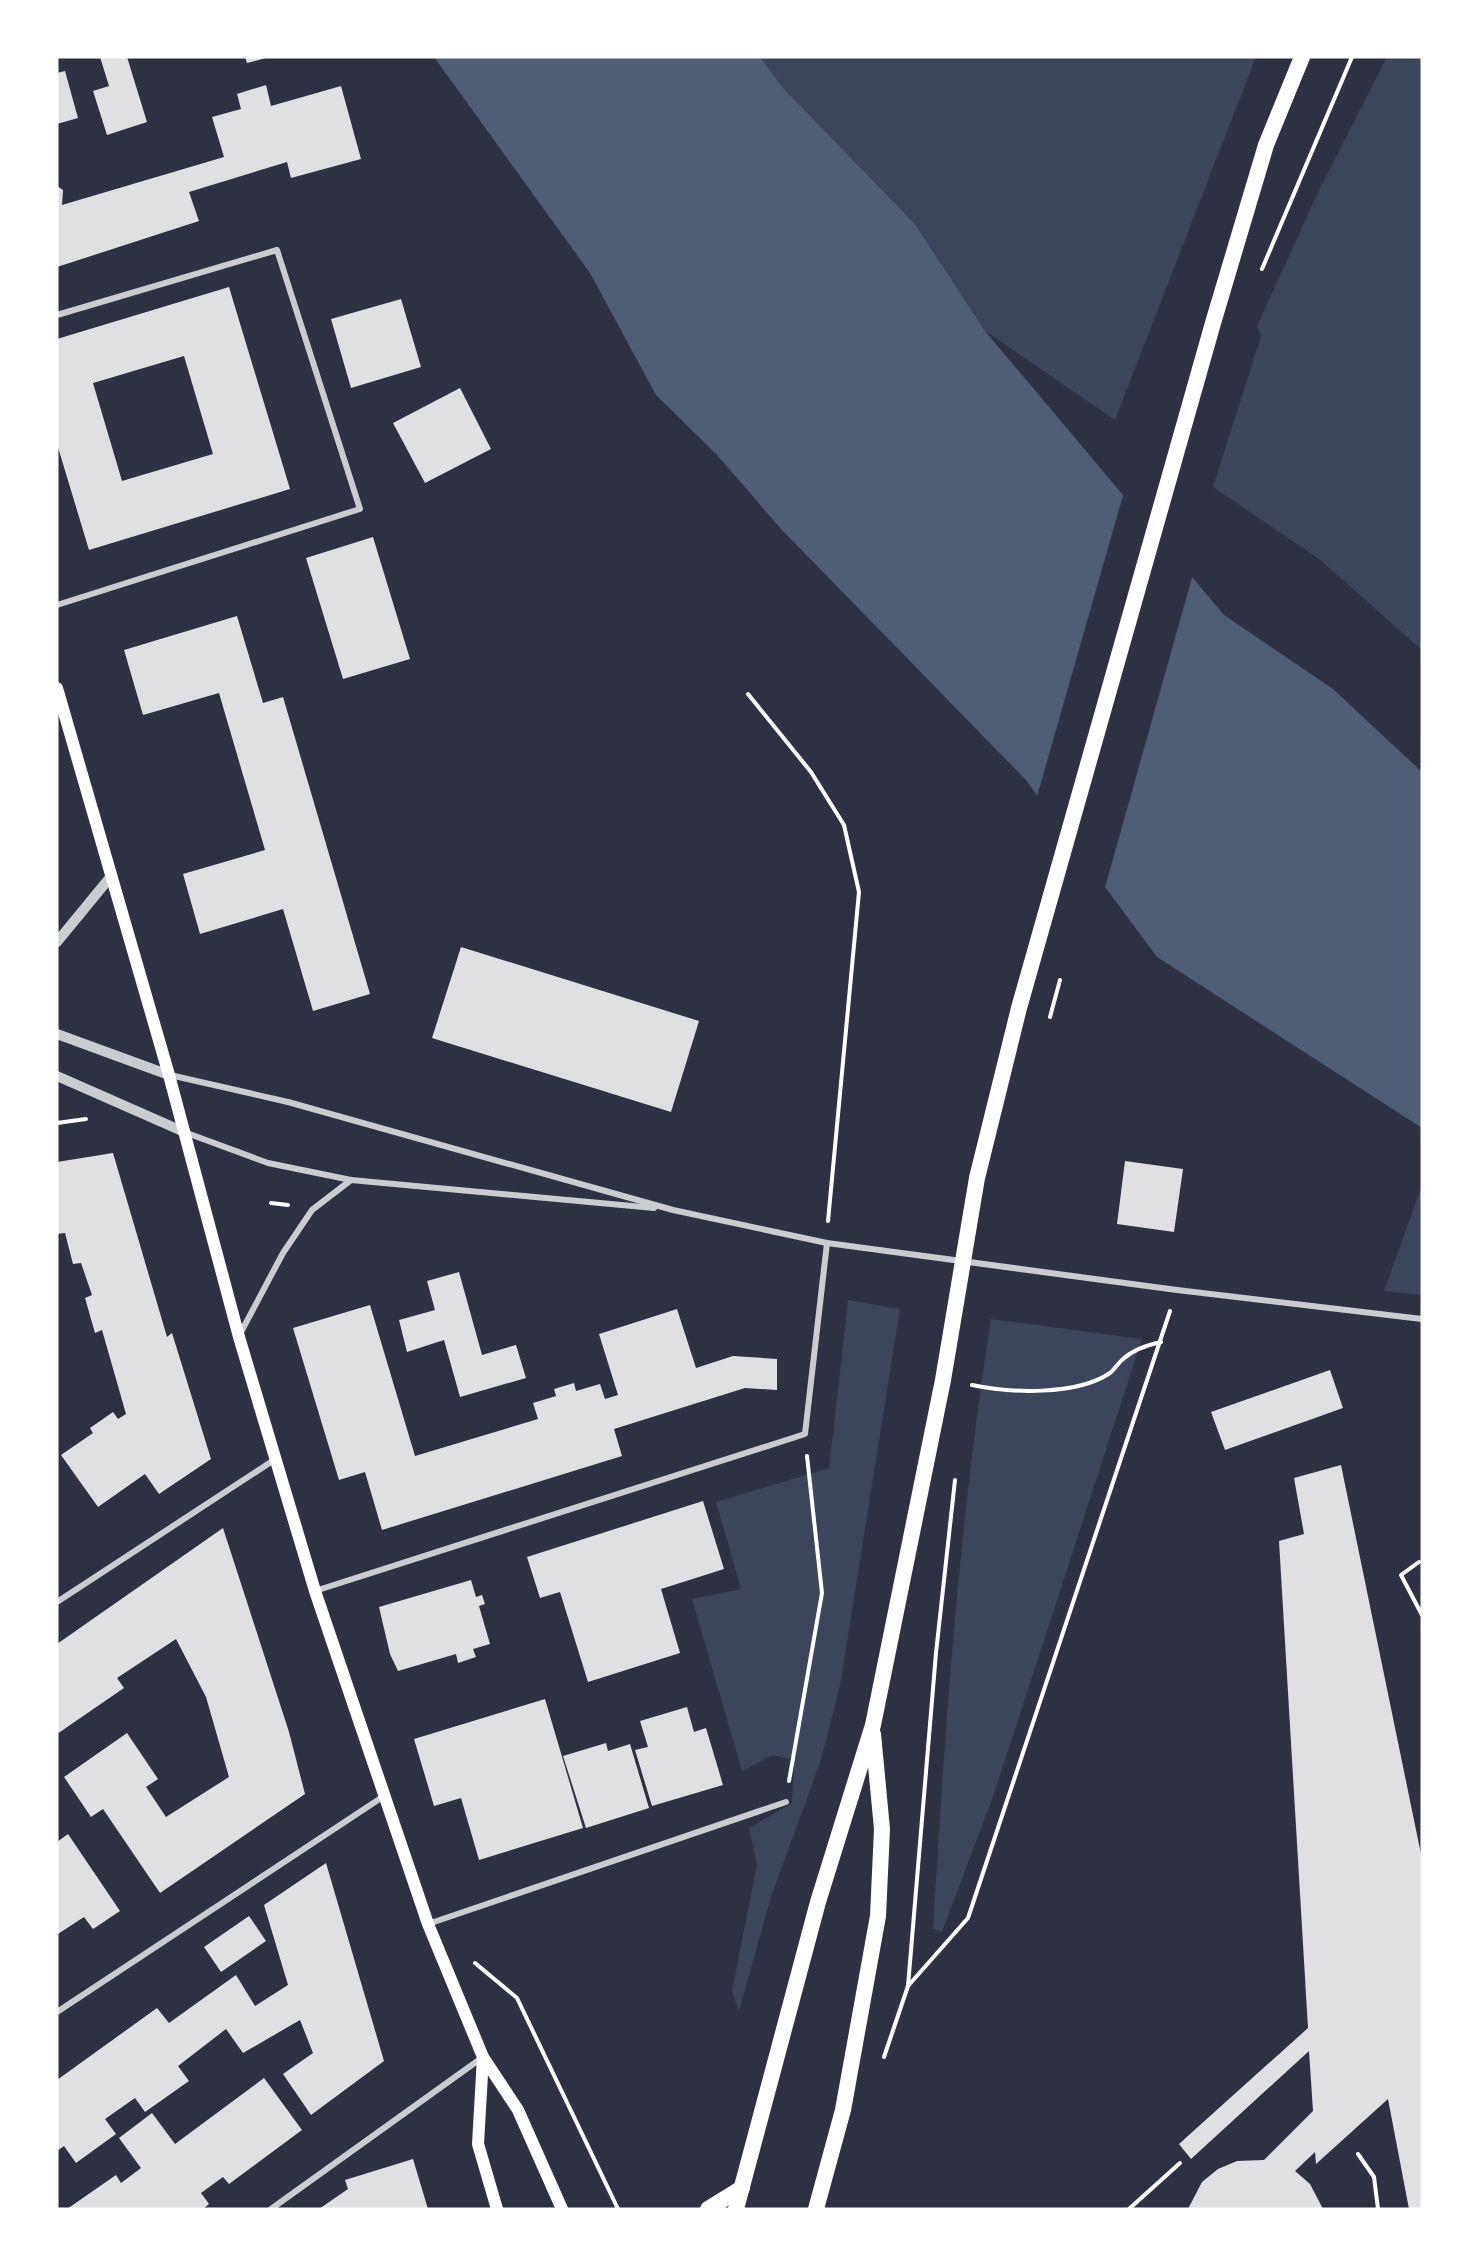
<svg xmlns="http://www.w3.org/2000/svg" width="1479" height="2266" viewBox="0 0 1479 2266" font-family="Arial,sans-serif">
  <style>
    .green { fill: #3c4559 }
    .water { fill: #4f5d75 }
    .pier { fill: #2d3142 }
    .building { fill: #e0e0e3; fill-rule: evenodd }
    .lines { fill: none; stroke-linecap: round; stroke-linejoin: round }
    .path { stroke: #fff; stroke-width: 4 }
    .minor { stroke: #caccd0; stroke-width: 6 }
    .tertiary { stroke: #caccd0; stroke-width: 10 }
    .secondary { stroke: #fff; stroke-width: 12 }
    .trunk { stroke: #fff; stroke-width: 16 }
  </style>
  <rect width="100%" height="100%" fill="#2d3142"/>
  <g class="green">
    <polygon points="760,57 1256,57 1115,420 985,331 915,224 784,89"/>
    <polygon points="1387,57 1422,57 1422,650 1319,559 1213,487 1261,336 1257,326 1320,188"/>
    <polygon points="1422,1185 1422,1295 1384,1291"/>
    <polygon points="848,1300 900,1309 840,1686 820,1763 771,1897 739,2011 732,1991 757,1864 749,1828 792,1803 794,1760 773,1755 742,1771 692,1599 741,1589 716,1502 829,1468"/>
    <path d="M991 1319 1142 1339 995 1791 942 1932 933 1929C945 1725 959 1521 991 1319Z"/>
  </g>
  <polygon class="water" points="434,57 760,57 784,89 915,224 985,331 1224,615 1333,689 1422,772 1422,1128 1157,957 1025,779 781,529 717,455 656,395 590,273"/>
  <polygon class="pier" points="1124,492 1193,574 1104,891 1036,800"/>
  <g class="building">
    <polygon points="100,57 127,57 147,122 107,135 93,91 109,86"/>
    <polygon points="245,57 266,57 266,58 247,63"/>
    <polygon points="65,71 78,118 57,124 57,73"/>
    <polygon points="266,85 271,106 341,86 361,159 291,178 287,162 189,192 199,221 57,267 57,186 63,190 62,205 224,157 212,117 241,109 237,94"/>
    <path d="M229 287 290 489 89 550 57 444V339ZM184 356 213 454 122 481 93 383Z"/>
    <polygon points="401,299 421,367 351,388 331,319"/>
    <polygon points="460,388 491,449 425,483 393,423"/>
    <polygon points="373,537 410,659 343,679 306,558"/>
    <polygon points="237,616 263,703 283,697 370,994 313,1011 283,909 200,934 183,874 265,850 219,693 143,715 124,650"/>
    <polygon points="461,947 699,1021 671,1112 432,1038"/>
    <polygon points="113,1153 167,1337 172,1333 211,1459 159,1494 145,1474 98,1507 61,1455 93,1433 90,1428 113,1412 118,1419 126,1414 102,1330 95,1333 85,1298 92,1295 81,1263 73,1264 65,1233 57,1234 57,1162"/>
    <polygon points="1125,1161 1183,1169 1174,1232 1117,1224"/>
    <polygon points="459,1272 482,1355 516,1345 526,1378 460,1397 444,1340 407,1352 399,1320 435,1310 427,1281"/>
    <polygon points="370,1305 415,1456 538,1419 533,1403 556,1396 554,1389 574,1383 576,1391 600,1384 605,1399 618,1395 599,1334 677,1309 696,1368 733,1356 777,1359 777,1390 745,1388 614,1429 622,1456 382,1530 365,1472 339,1480 293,1328"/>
    <polygon points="1330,1370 1343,1408 1225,1450 1211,1412"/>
    <polygon points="1341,1465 1422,1859 1422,2209 1409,2209 1388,2099 1316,2164 1315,2152 1295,2171 1310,2184 1323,2209 1188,2209 1202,2182 1218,2169 1237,2161 1264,2160 1313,2111 1309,2051 1191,2159 1179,2144 1308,2028 1279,1541 1304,1534 1294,1478"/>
    <polygon points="703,1501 724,1569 661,1589 680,1653 588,1682 560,1592 540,1598 527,1557"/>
    <polygon points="223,1528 289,1732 305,1794 160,1893 103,1809 91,1817 64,1777 127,1733 158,1779 146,1787 166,1817 229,1777 206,1697 176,1639 117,1678 124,1688 57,1734 57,1644"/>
    <polygon points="471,1580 476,1597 482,1595 485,1604 479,1606 490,1644 473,1649 476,1657 458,1663 456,1654 398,1671 390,1654 379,1607"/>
    <polygon points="545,1699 583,1828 479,1860 461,1798 434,1806 414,1739"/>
    <polygon points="687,1707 694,1732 706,1728 723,1785 652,1806 635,1750 648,1747 640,1721"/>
    <polygon points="606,1743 608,1751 630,1744 649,1808 586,1828 563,1756"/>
    <polygon points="68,1834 120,1911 93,1929 84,1917 58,1934 57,1842"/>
    <polygon points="326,1863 384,2061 311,2115 283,2074 313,2053 300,2020 243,2053 226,2029 178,2066 189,2081 145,2112 135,2098 105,2119 116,2134 76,2163 64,2146 57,2151 57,2080 157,2008 169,2023 236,1975 255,2006 288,1985 264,1905"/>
    <polygon points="249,1916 266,1941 221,1972 204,1947"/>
    <polygon points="264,2078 302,2130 229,2184 223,2177 201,2193 209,2204 203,2209 67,2209 116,2175 121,2183 141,2168 119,2138 152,2113 175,2144"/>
    <polygon points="413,2159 428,2209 319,2209 348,2189 345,2180"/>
  </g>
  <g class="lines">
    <g class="path">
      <polyline points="1262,269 1352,57"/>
      <polyline points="748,694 811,772 844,825 859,892 828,1221"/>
      <polyline points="1050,1017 1060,980"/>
      <polyline points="57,1123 86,1119"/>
      <polyline points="271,1203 288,1205"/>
      <path d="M972 1385C1010 1393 1076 1396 1110 1373 1115 1369 1118 1363 1123 1359 1134 1349 1147 1345 1161 1342"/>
      <polyline points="1419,1562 1401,1575 1422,1615"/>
      <polyline points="789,1781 822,1593 807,1456"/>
      <polyline points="475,1963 517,1998 618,2209"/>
      <polyline points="908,1986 968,1918 1170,1311"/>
      <polyline points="884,2057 908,1986 936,1653 955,1480"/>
      <polyline points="1358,2154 1374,2177 1378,2209"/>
      <polyline points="1129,2209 1180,2163"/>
    </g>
    <g class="minor">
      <polyline points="57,315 277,250 360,509 57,605"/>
      <polyline points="170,1075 288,1102 673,1210 827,1243 1177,1290 1422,1319"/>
      <polyline points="184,1132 268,1163 351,1180 654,1208"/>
      <polyline points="240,1334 283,1253 312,1210 351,1180"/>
      <polyline points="315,1591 805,1434 827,1243"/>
      <polyline points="57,1602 274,1460"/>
      <polyline points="428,1924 786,1802"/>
      <polyline points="57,2012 384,1796"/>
      <polyline points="271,2209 483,2057"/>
    </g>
    <g class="tertiary">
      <polyline points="57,942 112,875"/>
      <polyline points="57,1034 169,1075"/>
      <polyline points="57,1076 182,1131"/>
    </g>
    <g class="secondary">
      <polyline points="57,688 169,1075 239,1337 315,1591 428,1924 483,2057 518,2110 562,2209"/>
      <polyline points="483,2057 478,2144 497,2209"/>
    </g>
    <g class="trunk">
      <polyline points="708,2209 742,2188"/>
      <polyline points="736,2209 818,1902 873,1725 943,1380 977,1178 1019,1008 1213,323 1266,145 1302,57"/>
      <polyline points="816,2209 843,2110 878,1916 882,1829 873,1734"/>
    </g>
  </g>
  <rect width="1479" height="2266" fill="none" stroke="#ffffff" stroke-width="117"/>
</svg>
